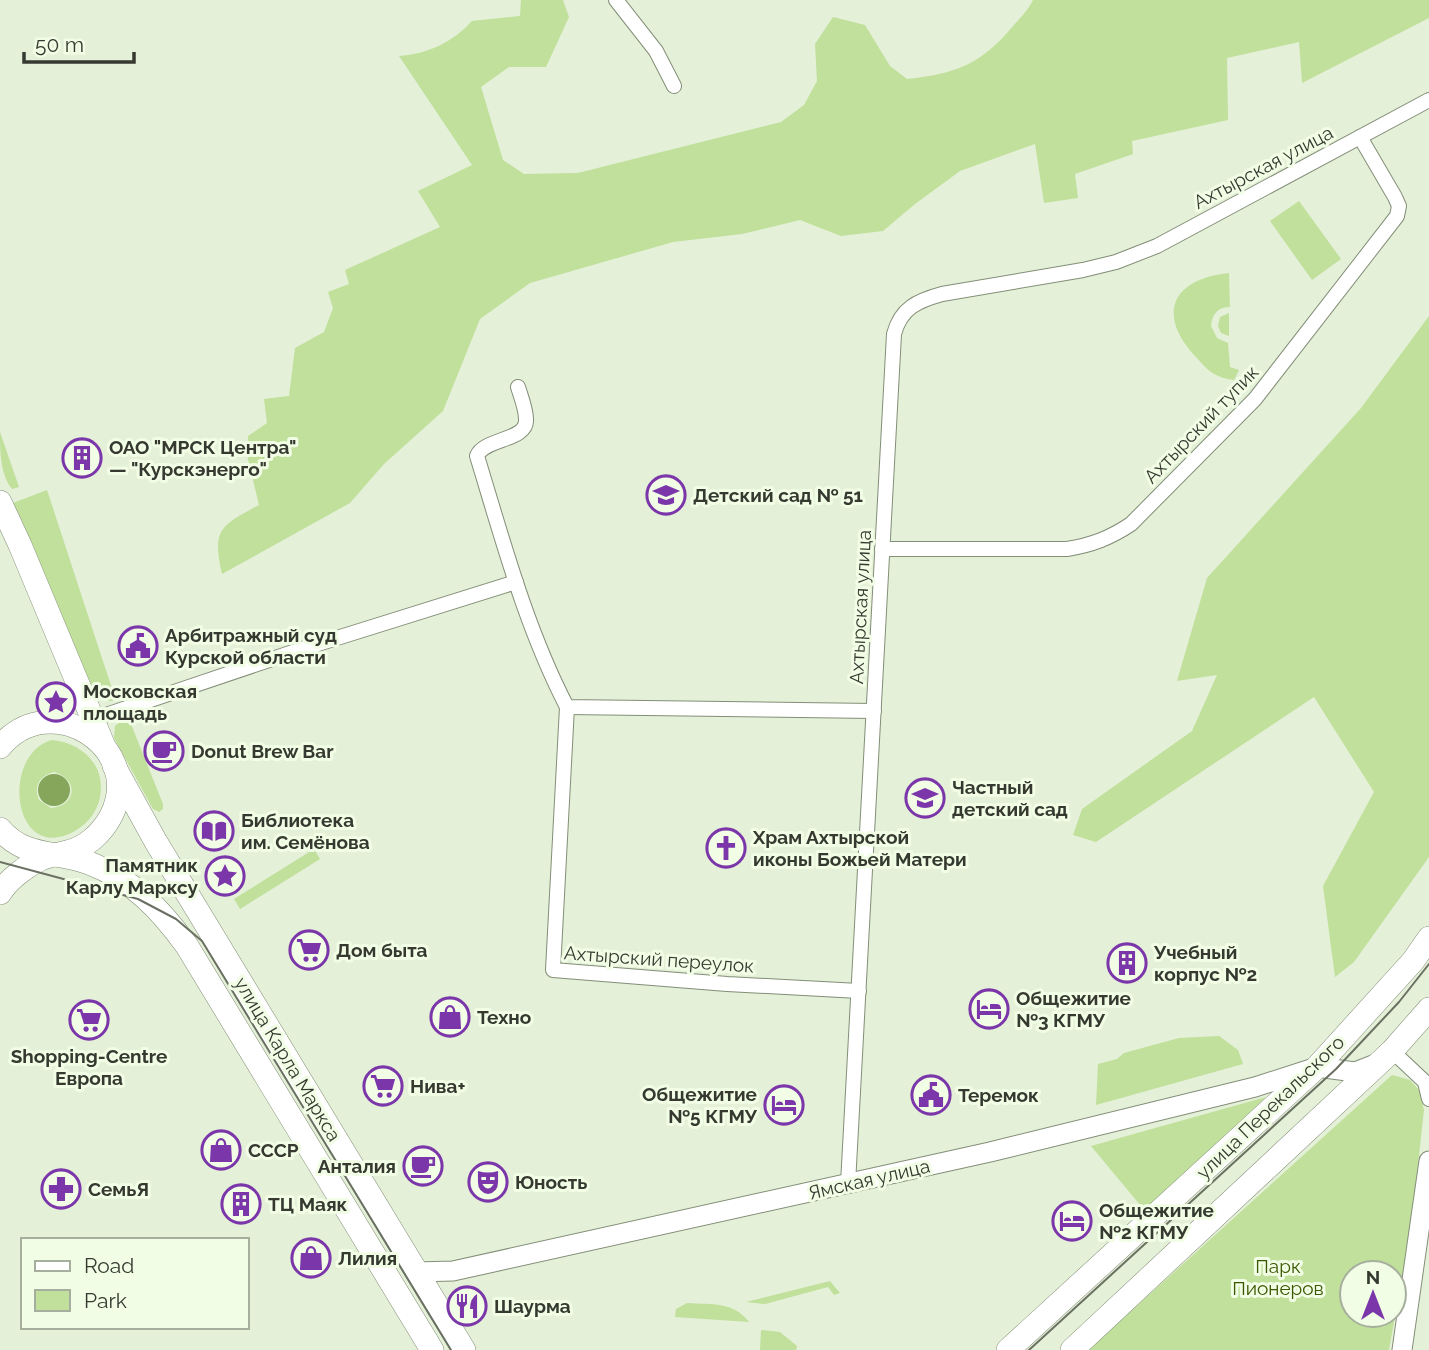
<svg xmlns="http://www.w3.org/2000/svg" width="1429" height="1350" viewBox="0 0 1429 1350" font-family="Raleway,sans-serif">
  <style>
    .green { fill: #c0e09b; fill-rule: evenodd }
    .water { fill: #85a65b }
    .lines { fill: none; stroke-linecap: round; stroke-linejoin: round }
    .street-casing { stroke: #838e78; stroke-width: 16 }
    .secondary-casing { stroke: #838e78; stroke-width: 21 }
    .primary-casing { stroke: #838e78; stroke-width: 24 }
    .street { stroke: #fff; stroke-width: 14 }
    .secondary { stroke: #fff; stroke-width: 19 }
    .primary { stroke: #fff; stroke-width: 23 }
    .tram { stroke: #6a7062; stroke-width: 2 }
    .labels { text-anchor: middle; stroke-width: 6; stroke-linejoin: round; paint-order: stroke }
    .street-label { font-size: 19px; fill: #353930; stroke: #f1fde5 }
    .poi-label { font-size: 19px; font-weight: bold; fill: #353930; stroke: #f1fde5; text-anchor: start }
    .park-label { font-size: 19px; fill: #3b5800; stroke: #f1fde5 }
  </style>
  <rect width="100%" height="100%" fill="#e4f0d7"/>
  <g class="green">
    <path d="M521 0H563L569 17 546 67H509L481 87 503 160 524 174 578 173 781 122 804 105 817 81 815 44 833 17 865 25 890 66 907 79C955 74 982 64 1013 26 1020 18 1029 9 1033 0H1429V18L1302 83 1299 42 1227 58 1228 120 1132 141 1133 154 1075 174 1078 198 1044 203 1035 144 960 171 915 204 883 231 841 236 800 220 742 234 673 242 530 283 480 319 443 411 384 464 350 503 222 574C212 529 220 526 259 505L247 455 248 436 267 423 264 399 289 396 295 348 324 332 333 308 328 292 349 284 345 270 440 227 418 191 472 165 399 56C428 54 453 42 472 21L520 16Z"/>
    <polygon points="1299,201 1341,259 1312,280 1270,221"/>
    <path d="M1229 273 1230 307C1218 307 1212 314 1211 326L1217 338 1228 343 1230 367 1239 370 1234 380C1216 378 1208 371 1197 358 1156 315 1171 279 1229 273Z"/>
    <polygon points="1229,313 1229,336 1221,333 1218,326 1220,317"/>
    <polygon points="1429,316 1429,857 1354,962 1335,977 1323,886 1374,792 1314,697 1096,842 1073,835 1082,809 1192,731 1217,675 1177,681 1207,578 1361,408"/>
    <path d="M0 432 19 487 12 489C0 475 0 450 0 432Z"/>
    <polygon points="47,490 116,701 107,701 97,695 69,642 13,503"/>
    <polygon points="125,718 129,719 163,804 163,809 159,812 153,809 114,738 115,726"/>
    <path d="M52 740C82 743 106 765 100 797 97 812 88 823 75 831 12 866 0 754 52 740ZM54 772C79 779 77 806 51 808L39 800C33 785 40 776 54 772Z"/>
    <polygon points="314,849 320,859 240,909 234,899"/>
    <polygon points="1219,1036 1238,1050 1243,1064 1096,1105 1098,1064 1117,1059 1124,1053 1179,1038"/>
    <path d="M1392 1075 1410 1080 1419 1090 1424 1110 1411 1227 1389 1350H1088ZM1352 1273H1394V1315H1352Z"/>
    <polygon points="1266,1097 1146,1212 1091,1146"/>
    <polygon points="830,1281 840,1293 834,1295 828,1287 765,1304 746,1302"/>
    <path d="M687 1303C712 1305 733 1301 749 1322L675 1317 676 1309Z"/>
    <polygon points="761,1330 780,1332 797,1346 796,1350 760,1350"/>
  </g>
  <circle class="water" cx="54" cy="790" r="16"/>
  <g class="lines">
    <g class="street-casing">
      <g id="street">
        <polyline points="616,0 656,51 674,86"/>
        <path d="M518 387C521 397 526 409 526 419 528 441 484 438 477 456 503 541 526 628 567 707L874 711"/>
        <path d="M882 549H1067C1092 545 1110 538 1131 524L1255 399 1397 216 1399 206 1395 197 1360 137"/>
        <polyline points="567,707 553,970 727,984 859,991"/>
        <polyline points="94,719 305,648 516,582"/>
        <polyline points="1392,1051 1425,1082 1429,1099"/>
        <path d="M848 1184 894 334C901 308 917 301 942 294L1083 270 1116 262 1157 246 1429 100"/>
      </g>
    </g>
    <g class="secondary-casing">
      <g id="secondary">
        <polyline points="416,1272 453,1271 990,1152 1255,1087 1317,1067 1355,1072 1378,1063"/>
        <polyline points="1402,1350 1429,1161"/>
      </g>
    </g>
    <g class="primary-casing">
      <g id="primary">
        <polyline points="0,502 20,545 103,744"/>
        <path d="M0 747C50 686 146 747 111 816 102 833 86 848 67 852 58 855 49 855 41 859 26 866 9 879 0 893"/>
        <polyline points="114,766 156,842 464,1350"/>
        <path d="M0 829C26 859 55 850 89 863 132 879 161 910 187 946L432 1350"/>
        <polyline points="1008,1350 1317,1067 1413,961 1429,938"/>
        <polyline points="1072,1350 1392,1051 1429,1009"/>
      </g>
    </g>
    <use href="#street" class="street"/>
    <use href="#secondary" class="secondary"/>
    <use href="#primary" class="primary"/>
    <g class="tram">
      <polyline points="0,862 138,899 176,919 202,941 451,1350"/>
      <polyline points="1029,1350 1336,1069 1399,1002 1429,964"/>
    </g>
  </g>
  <defs>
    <g id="building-ring" transform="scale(2.0125)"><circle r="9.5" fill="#f1fde5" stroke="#7b36aa" stroke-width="1.5"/><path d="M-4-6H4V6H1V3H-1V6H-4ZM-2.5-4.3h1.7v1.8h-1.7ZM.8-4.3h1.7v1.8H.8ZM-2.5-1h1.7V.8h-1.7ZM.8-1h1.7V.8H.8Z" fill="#7b36aa"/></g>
    <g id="school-ring" transform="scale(2.0125)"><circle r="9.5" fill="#f1fde5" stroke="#7b36aa" stroke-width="1.5"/><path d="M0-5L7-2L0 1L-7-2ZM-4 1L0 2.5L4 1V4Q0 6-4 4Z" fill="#7b36aa"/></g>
    <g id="civic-ring" transform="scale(2.0125)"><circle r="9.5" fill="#f1fde5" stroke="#7b36aa" stroke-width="1.5"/><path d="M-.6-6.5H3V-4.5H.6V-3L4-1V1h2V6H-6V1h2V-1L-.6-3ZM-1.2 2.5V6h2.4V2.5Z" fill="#7b36aa"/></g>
    <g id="sight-ring" transform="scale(2.0125)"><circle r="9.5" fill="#f1fde5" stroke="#7b36aa" stroke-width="1.5"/><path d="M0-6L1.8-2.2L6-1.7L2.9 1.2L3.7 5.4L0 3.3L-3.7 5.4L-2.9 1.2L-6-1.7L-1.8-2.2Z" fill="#7b36aa"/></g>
    <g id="cafe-ring" transform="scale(2.0125)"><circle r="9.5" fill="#f1fde5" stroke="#7b36aa" stroke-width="1.5"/><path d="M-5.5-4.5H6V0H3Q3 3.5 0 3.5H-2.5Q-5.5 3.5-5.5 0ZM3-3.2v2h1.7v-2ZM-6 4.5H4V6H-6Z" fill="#7b36aa"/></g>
    <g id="library-ring" transform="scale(2.0125)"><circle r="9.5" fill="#f1fde5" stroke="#7b36aa" stroke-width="1.5"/><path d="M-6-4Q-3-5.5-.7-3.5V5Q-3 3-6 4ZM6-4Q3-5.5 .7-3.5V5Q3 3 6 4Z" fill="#7b36aa"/></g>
    <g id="church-ring" transform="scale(2.0125)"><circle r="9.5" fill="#f1fde5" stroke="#7b36aa" stroke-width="1.5"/><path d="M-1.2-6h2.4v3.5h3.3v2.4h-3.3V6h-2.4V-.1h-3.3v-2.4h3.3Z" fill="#7b36aa"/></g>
    <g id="supermarket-ring" transform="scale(2.0125)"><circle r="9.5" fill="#f1fde5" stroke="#7b36aa" stroke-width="1.5"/><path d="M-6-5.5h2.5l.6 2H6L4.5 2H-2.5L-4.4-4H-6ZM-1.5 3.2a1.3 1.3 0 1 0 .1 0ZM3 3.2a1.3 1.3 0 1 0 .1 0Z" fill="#7b36aa"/></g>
    <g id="hotel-ring" transform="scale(2.0125)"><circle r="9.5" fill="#f1fde5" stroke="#7b36aa" stroke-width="1.5"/><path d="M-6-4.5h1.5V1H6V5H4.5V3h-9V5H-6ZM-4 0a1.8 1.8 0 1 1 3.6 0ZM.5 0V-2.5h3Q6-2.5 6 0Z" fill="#7b36aa"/></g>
    <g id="shop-ring" transform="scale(2.0125)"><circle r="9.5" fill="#f1fde5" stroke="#7b36aa" stroke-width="1.5"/><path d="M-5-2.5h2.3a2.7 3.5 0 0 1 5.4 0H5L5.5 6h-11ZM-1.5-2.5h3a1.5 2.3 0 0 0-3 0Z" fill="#7b36aa"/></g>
    <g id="theatre-ring" transform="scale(2.0125)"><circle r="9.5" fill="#f1fde5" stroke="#7b36aa" stroke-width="1.5"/><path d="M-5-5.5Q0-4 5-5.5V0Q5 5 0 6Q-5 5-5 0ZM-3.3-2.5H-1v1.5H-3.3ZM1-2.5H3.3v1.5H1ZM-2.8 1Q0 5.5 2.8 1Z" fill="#7b36aa"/></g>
    <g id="pharmacy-ring" transform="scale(2.0125)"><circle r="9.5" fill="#f1fde5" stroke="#7b36aa" stroke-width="1.5"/><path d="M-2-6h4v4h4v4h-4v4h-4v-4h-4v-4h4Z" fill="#7b36aa"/></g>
    <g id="restaurant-ring" transform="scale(2.0125)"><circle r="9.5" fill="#f1fde5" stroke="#7b36aa" stroke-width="1.5"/><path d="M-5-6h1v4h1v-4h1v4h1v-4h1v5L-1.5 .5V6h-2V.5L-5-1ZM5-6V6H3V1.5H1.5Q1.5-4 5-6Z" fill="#7b36aa"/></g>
  </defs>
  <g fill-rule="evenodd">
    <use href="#building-ring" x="82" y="458"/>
    <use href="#school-ring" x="666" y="495"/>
    <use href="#civic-ring" x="138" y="646"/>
    <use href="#sight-ring" x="56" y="702"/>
    <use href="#cafe-ring" x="164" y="751"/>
    <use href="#school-ring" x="925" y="798"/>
    <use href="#library-ring" x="214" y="831"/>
    <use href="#church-ring" x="726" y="848"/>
    <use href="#sight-ring" x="225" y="876"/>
    <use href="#supermarket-ring" x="309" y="950"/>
    <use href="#building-ring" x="1127" y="963"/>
    <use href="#hotel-ring" x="989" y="1009"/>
    <use href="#shop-ring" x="450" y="1017"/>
    <use href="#supermarket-ring" x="89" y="1020"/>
    <use href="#supermarket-ring" x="383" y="1086"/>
    <use href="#civic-ring" x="931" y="1095"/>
    <use href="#hotel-ring" x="784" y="1105"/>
    <use href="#shop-ring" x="221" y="1150"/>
    <use href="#cafe-ring" x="423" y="1166"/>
    <use href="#theatre-ring" x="488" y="1182"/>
    <use href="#pharmacy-ring" x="61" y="1189"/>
    <use href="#building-ring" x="241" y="1204"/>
    <use href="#hotel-ring" x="1072" y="1221"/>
    <use href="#shop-ring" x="311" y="1258"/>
    <use href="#restaurant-ring" x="467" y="1306"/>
  </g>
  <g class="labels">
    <g class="street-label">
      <text transform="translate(1263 167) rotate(-28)" y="7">Ахтырская улица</text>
      <text transform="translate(1201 424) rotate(-46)" y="7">Ахтырский тупик</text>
      <text transform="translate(860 607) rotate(-87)" y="7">Ахтырская улица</text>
      <text transform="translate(659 959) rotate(4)" y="7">Ахтырский переулок</text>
      <text transform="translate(288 1059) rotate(59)" y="7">улица Карла Маркса</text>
      <text transform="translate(1270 1107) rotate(-44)" y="7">улица Перекальского</text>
      <text transform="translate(869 1179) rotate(-13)" y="7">Ямская улица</text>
    </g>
    <g class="poi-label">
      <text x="109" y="454">ОАО "МРСК Центра"<tspan x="109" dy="22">— "Курскэнерго"</tspan></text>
      <text x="693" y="502">Детский сад № 51</text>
      <text x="165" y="642">Арбитражный суд<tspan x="165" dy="22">Курской области</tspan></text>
      <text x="83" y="698">Московская<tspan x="83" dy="22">площадь</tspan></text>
      <text x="191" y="758">Donut Brew Bar</text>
      <text x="952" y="794">Частный<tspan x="952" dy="22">детский сад</tspan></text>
      <text x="241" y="827">Библиотека<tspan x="241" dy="22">им. Семёнова</tspan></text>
      <text x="753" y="844">Храм Ахтырской<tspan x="753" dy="22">иконы Божьей Матери</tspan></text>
      <text x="198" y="872" text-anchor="end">Памятник<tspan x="198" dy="22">Карлу Марксу</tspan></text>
      <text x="336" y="957">Дом быта</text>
      <text x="1154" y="959">Учебный<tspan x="1154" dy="22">корпус №2</tspan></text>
      <text x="1016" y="1005">Общежитие<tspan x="1016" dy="22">№3 КГМУ</tspan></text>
      <text x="477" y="1024">Техно</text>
      <text x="89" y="1063" text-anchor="middle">Shopping-Centre<tspan x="89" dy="22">Европа</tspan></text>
      <text x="410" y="1093">Нива+</text>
      <text x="757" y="1101" text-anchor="end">Общежитие<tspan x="757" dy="22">№5 КГМУ</tspan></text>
      <text x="958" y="1102">Теремок</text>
      <text x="248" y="1157">СССР</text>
      <text x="396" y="1173" text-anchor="end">Анталия</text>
      <text x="515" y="1189">Юность</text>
      <text x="88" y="1196">СемьЯ</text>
      <text x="268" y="1211">ТЦ Маяк</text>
      <text x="1099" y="1217">Общежитие<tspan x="1099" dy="22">№2 КГМУ</tspan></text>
      <text x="338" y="1265">Лилия</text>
      <text x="494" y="1313">Шаурма</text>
    </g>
    <g class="park-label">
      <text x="1278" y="1273">Парк<tspan x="1278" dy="22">Пионеров</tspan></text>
    </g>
  </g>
  <rect x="21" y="1238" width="228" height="91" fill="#f1fde5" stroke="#a6af9d" stroke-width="2"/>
  <rect x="35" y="1261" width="35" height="10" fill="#ffffff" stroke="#a6af9d" stroke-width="2"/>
  <text x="84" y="1273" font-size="21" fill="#353930">Road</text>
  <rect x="35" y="1290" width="35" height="21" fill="#c0e09b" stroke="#a6af9d" stroke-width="2"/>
  <text x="84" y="1308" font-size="21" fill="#353930">Park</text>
  <g transform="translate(1373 1294)"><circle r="33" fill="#f1fde5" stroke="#a6af9d" stroke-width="2"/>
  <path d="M0-5L12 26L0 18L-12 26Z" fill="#7b36aa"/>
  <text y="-10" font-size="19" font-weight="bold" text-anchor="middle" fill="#353930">N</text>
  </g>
  <path d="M24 52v10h110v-10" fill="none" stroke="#353930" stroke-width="3.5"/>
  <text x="35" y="52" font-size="21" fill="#353930" stroke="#f1fde5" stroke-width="5" paint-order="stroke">50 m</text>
</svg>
